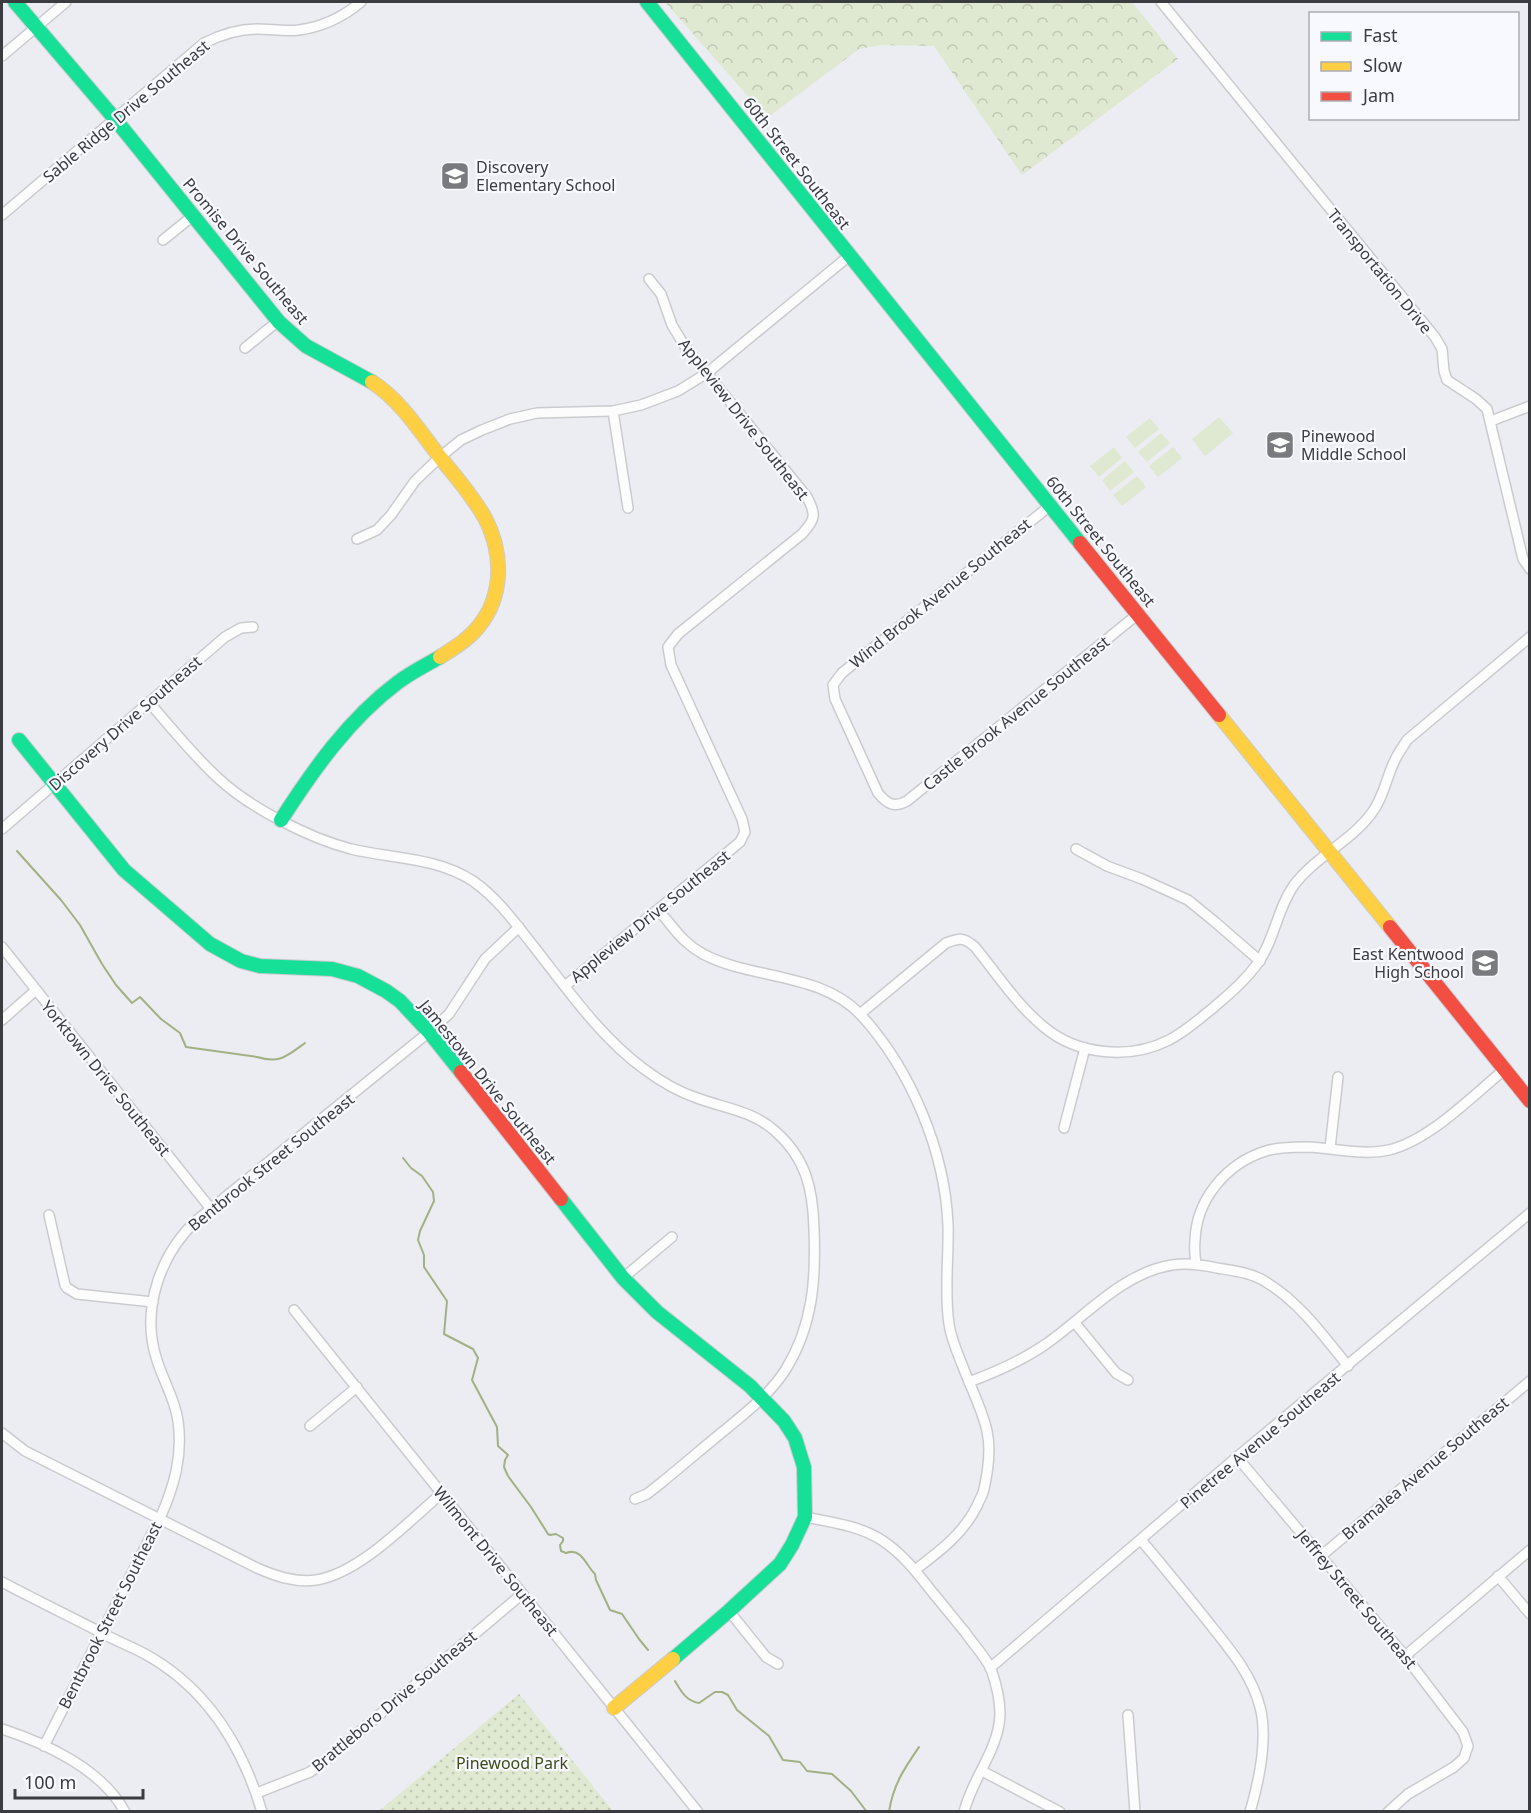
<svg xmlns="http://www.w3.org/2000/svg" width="1531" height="1813" viewBox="0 0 1531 1813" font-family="'Noto Sans',sans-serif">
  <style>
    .grass { fill: #dfe8d1 }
    .forest { fill: url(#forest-crowns) }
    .park { fill: url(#park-dots) }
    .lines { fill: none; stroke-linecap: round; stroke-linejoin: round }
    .stream { stroke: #a2b183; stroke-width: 2 }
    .street-casing { stroke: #cbcbcf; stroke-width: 12 }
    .fast-casing { stroke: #cbcbcf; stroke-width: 16 }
    .slow-casing { stroke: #cbcbcf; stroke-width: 16 }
    .jam-casing { stroke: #cbcbcf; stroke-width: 16 }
    .street { stroke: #fcfcfd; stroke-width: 9 }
    .fast { stroke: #16e098; stroke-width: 14 }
    .slow { stroke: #ffcf43; stroke-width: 14 }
    .jam { stroke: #f24e42; stroke-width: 14 }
    .labels { text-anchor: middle; stroke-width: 4.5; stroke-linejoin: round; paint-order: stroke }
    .street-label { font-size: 16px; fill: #3b3c40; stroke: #f8f9ff }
    .poi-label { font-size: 16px; fill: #3b3c40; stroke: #f8f9ff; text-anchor: start }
    .park-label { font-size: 16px; fill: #3c4a18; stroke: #f8f9ff }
  </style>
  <defs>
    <pattern id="forest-crowns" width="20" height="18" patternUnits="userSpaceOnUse" patternTransform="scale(1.5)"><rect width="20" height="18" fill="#dfe8d1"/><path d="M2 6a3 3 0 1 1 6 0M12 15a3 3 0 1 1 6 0" fill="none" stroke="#c0c8b4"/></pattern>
    <pattern id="park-dots" width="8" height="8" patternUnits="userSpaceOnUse" patternTransform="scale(1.5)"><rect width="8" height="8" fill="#dfe8d1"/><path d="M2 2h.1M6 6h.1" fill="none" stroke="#c0c8b4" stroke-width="1.8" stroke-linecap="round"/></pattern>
  </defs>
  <rect width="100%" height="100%" fill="#ecedf2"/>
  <g class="grass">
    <polygon points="1219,417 1233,433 1205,456 1192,439"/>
    <polygon points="1150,418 1159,429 1135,448 1126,437"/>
    <polygon points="1161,433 1170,443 1147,462 1138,452"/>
    <polygon points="1114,447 1122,458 1099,477 1090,466"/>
    <polygon points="1173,447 1182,458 1158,477 1149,466"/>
    <polygon points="1125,461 1134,472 1110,491 1102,480"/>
    <polygon points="1137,476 1146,487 1122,506 1113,495"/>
  </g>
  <polygon class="forest" points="665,2 1132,2 1178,59 1022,175 934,46 881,45 859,49 767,118"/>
  <polygon class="park" points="519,1694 613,1811 379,1811"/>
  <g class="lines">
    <g class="stream">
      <path d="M17 851 61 900 80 925 102 964 116 985 132 1003 140 997 161 1019 180 1033 186 1047 257 1057C280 1064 287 1056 305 1043"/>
      <path d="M403 1158 411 1168 422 1176 433 1192 434 1201 420 1231 418 1240 424 1255V1267L447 1301 444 1334 473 1349 478 1358 472 1380 497 1427 498 1446 508 1455 505 1460 504 1467 508 1476 531 1507 548 1534 550 1535 556 1534 563 1538V1541L560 1545 561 1551 566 1553C582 1547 586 1566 595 1574L596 1580 610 1610 622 1614 639 1639 648 1650"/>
      <path d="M675 1681C681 1691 686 1701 699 1703L715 1692H722L728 1695 737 1710 769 1736 783 1760 800 1762 807 1771 832 1774 851 1791 867 1812"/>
      <path d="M889 1812C893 1785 904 1769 919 1747"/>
    </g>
    <g class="street-casing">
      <g id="street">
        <polyline points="1161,2 1435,337 1442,349 1444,371 1447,380 1476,399 1487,409 1523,559 1530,569"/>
        <polyline points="2,56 66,2"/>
        <path d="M2 215 204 43C220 35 238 29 257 29 271 29 285 32 299 30 322 27 343 17 361 2"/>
        <polyline points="163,240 194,215"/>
        <polyline points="245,348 278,321"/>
        <polyline points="613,411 628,508"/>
        <polyline points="1491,421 1530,406"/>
        <path d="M1051 505 842 673 833 685 835 699 878 793C887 804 894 808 907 801L1138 614"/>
        <polyline points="357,539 377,530 391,515 415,481 440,457 461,440 482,430 510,419 537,413 613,411 641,405 678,391 707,373 849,256"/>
        <path d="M149 702C171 728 193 755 218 778 250 808 309 838 351 849 393 859 436 857 473 881 496 897 514 921 531 943 566 987 598 1035 644 1069 660 1081 679 1092 697 1098 724 1108 753 1111 775 1131 806 1158 813 1189 814 1229 816 1279 813 1325 786 1369 771 1393 748 1411 726 1429 704 1447 683 1465 661 1483L647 1494 635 1499"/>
        <polyline points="2,829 225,637 241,628 253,627"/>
        <polyline points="1076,849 1107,866 1142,879 1188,900 1215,922 1260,961"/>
        <path d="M658 910C674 927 681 942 703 954 752 980 821 972 861 1015 911 1070 945 1151 948 1225 949 1257 944 1292 949 1324 951 1339 958 1354 963 1367 971 1388 982 1409 987 1431 991 1449 988 1471 984 1489 983 1495 979 1500 977 1506 963 1534 940 1551 915 1570"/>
        <polyline points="2,947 211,1209"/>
        <path d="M565 986 740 842 745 832 742 819 671 665 668 647 678 634 802 534C816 519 816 514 807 497L684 345 672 325 661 294 649 279"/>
        <path d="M860 1014 946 943C960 938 964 937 975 947 997 974 1017 1005 1044 1027 1077 1055 1130 1060 1169 1040 1185 1032 1199 1019 1213 1008 1229 994 1245 981 1258 963 1275 939 1277 909 1294 885 1315 857 1350 842 1371 814 1384 797 1386 778 1395 760 1398 753 1403 747 1407 740L1530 637"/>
        <polyline points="2,1020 36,990"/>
        <polyline points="1064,1128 1085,1048"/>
        <polyline points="1330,1148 1338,1077"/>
        <polyline points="49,1215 65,1285 67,1288 77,1294 153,1302"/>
        <path d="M1196 1264C1195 1257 1194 1249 1195 1241 1196 1199 1227 1163 1266 1151 1278 1147 1295 1147 1307 1147 1334 1148 1363 1156 1389 1150 1430 1140 1471 1097 1504 1070"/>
        <polyline points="623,1278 672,1237"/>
        <polyline points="294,1310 698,1812"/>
        <polyline points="1075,1323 1116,1373 1128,1380"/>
        <path d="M969 1382C996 1372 1023 1360 1046 1344 1086 1316 1122 1273 1172 1265 1187 1262 1203 1265 1217 1268 1235 1271 1254 1273 1269 1284 1300 1303 1325 1338 1348 1366"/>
        <polyline points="310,1426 357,1387"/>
        <path d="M2 1433 25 1451 257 1568C275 1576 295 1583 316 1580 359 1574 409 1521 442 1493"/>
        <polyline points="1237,1457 1405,1656 1463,1732 1468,1746 1464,1758 1454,1767 1408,1794 1388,1812"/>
        <path d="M805 1517C831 1522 861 1526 883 1541 904 1555 918 1574 933 1593 944 1606 954 1619 965 1632 973 1644 985 1656 991 1669 996 1683 1000 1699 1000 1714 999 1750 972 1778 964 1812"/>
        <path d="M1141 1540C1163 1566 1184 1592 1205 1618 1227 1646 1251 1672 1260 1707 1268 1738 1259 1781 1250 1812"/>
        <polyline points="1321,1556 1530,1381"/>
        <polyline points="1498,1576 1530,1614"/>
        <path d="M2 1582C34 1599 67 1615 100 1632 114 1640 130 1646 145 1654 207 1688 242 1745 262 1812"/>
        <polyline points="729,1611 766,1657 778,1664"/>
        <polyline points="1405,1656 1530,1550"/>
        <polyline points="990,1668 1237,1457 1530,1213"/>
        <polyline points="1128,1715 1135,1812"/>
        <path d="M2 1729C45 1743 102 1769 125 1812"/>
        <path d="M44 1746 160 1518C174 1487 183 1456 178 1421 175 1398 162 1379 156 1357 141 1308 161 1253 197 1220L429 1032 449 1014 485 959 519 927"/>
        <polyline points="982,1771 1060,1812"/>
        <polyline points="257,1793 310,1772 320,1765 522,1594"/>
      </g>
    </g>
    <g class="fast-casing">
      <g id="fast">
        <polyline points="15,2 115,119 279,322 306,346 372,382"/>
        <polyline points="647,2 1080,543"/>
        <polyline points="19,740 124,870 210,944 241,961 260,966 332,969 358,976 386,991 400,1001 429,1032 461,1072"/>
        <path d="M281 820C313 770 349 719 397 683 410 673 426 665 440 657"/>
        <polyline points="561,1199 623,1278 657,1312 750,1386 784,1421 795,1438 804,1467 805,1517 792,1545 780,1564 729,1611 673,1659"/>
      </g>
    </g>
    <g class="slow-casing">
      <g id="slow">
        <path d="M372 382C400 400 419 430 439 456 455 476 473 496 485 518 503 552 504 595 479 626 469 639 454 648 440 657"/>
        <polyline points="1219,715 1390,927"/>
        <polyline points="614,1708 673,1659"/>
      </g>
    </g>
    <g class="jam-casing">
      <g id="jam">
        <polyline points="1080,543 1219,715"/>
        <polyline points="1390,927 1530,1101"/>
        <polyline points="461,1072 561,1199"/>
      </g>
    </g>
    <use href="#street" class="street"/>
    <use href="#fast" class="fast"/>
    <use href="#slow" class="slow"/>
    <use href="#jam" class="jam"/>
  </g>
  <defs>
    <g id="school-square" transform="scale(1.5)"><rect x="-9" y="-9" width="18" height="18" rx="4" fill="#797a7e" stroke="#f8f9ff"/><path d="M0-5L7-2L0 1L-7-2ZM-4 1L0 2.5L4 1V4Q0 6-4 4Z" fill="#fff"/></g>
  </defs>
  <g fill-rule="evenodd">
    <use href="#school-square" x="455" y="176"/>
    <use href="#school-square" x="1280" y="445"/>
    <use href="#school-square" x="1485" y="963"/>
  </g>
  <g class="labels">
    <g class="street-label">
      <text transform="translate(126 111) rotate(-40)" y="6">Sable Ridge Drive Southeast</text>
      <text transform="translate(797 163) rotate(52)" y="6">60th Street Southeast</text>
      <text transform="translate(246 251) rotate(50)" y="6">Promise Drive Southeast</text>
      <text transform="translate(1380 271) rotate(51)" y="6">Transportation Drive</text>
      <text transform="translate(744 419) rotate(52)" y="6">Appleview Drive Southeast</text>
      <text transform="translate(1101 541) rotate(51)" y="6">60th Street Southeast</text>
      <text transform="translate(940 593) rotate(-39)" y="6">Wind Brook Avenue Southeast</text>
      <text transform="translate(1016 713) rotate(-39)" y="6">Castle Brook Avenue Southeast</text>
      <text transform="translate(125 723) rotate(-41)" y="6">Discovery Drive Southeast</text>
      <text transform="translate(650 916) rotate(-39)" y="6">Appleview Drive Southeast</text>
      <text transform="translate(106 1078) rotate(51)" y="6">Yorktown Drive Southeast</text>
      <text transform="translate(488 1082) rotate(51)" y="6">Jamestown Drive Southeast</text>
      <text transform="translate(271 1162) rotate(-39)" y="6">Bentbrook Street Southeast</text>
      <text transform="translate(1260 1440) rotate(-40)" y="6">Pinetree Avenue Southeast</text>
      <text transform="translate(1425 1468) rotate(-40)" y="6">Bramalea Avenue Southeast</text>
      <text transform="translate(496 1561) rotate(51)" y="6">Wilmont Drive Southeast</text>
      <text transform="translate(1357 1599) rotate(50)" y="6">Jeffrey Street Southeast</text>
      <text transform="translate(110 1615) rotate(-63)" y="6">Bentbrook Street Southeast</text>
      <text transform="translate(394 1701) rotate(-40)" y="6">Brattleboro Drive Southeast</text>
    </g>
    <g class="poi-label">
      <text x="476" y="173">Discovery<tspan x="476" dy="18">Elementary School</tspan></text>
      <text x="1301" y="442">Pinewood<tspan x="1301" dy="18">Middle School</tspan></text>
      <text x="1464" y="960" text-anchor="end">East Kentwood<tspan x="1464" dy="18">High School</tspan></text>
    </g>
    <g class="park-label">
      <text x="512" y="1769">Pinewood Park</text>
    </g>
  </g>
  <rect width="1531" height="1813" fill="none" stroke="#3b3c40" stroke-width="6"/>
  <rect x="1309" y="12" width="210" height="108" fill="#f8f9ff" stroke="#acadb3" stroke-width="1.5"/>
  <rect x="1321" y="32" width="30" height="9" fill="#16e098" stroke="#acadb3" stroke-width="1.5"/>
  <text x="1363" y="42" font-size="18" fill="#3b3c40">Fast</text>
  <rect x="1321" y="62" width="30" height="9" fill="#ffcf43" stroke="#acadb3" stroke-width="1.5"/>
  <text x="1363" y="72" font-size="18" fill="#3b3c40">Slow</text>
  <rect x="1321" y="92" width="30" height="9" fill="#f24e42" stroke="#acadb3" stroke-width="1.5"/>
  <text x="1363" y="102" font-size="18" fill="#3b3c40">Jam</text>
  <path d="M15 1789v9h128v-9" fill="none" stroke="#3b3c40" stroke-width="3"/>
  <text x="24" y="1789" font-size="18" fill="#3b3c40" stroke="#f8f9ff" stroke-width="4.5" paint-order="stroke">100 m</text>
</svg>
